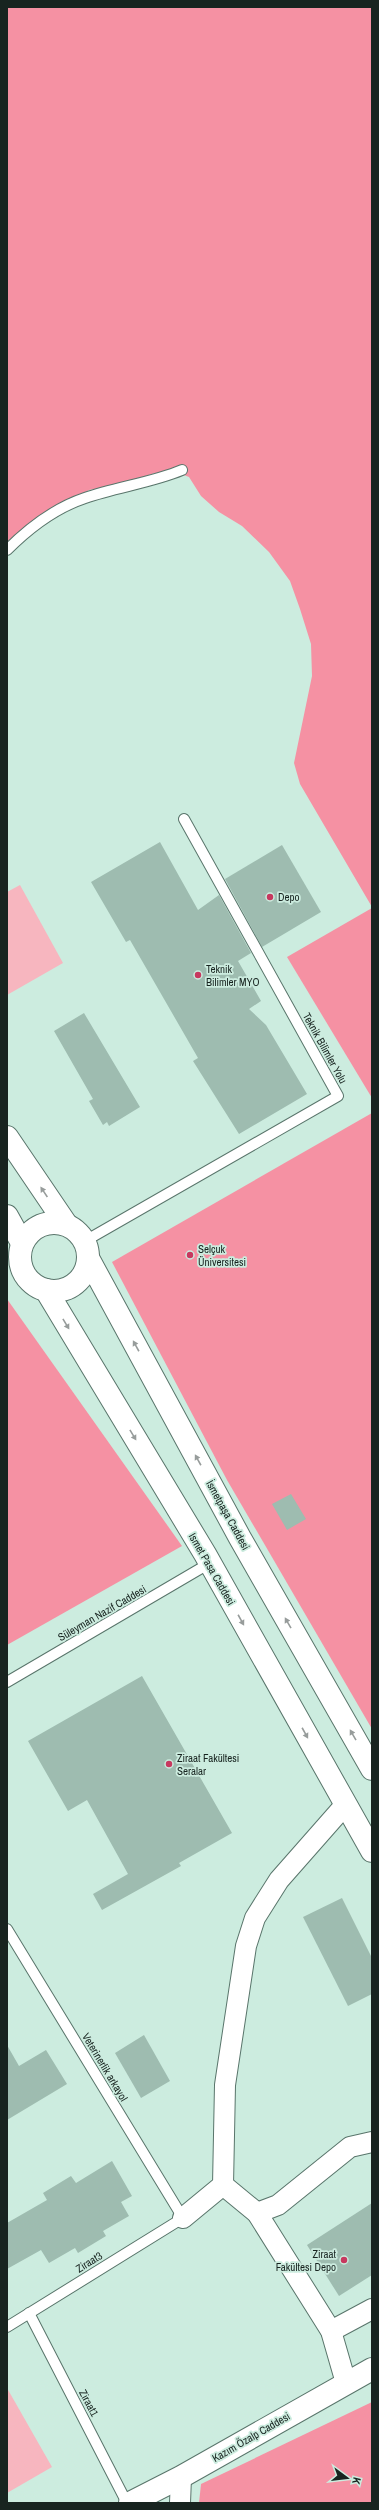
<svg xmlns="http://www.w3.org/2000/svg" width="379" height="2510" viewBox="0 0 379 2510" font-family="'Archivo Narrow',sans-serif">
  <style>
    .green { fill: #f7b6bf }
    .forest { fill: #f591a3 }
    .building { fill: #9ebcb0 }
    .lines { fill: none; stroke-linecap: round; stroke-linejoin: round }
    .lane-casing { stroke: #59756b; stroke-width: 12 }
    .street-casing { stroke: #59756b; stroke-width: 22 }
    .secondary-casing { stroke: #59756b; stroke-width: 24 }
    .lane { stroke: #fff; stroke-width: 10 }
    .street { stroke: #fff; stroke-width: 20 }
    .secondary { stroke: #fff; stroke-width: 22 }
    .oneway { fill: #979c9b }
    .poi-dot { fill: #c7385f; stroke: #ccecdf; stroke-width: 1.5 }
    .labels { text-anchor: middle; stroke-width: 3.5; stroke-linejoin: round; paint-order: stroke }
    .poi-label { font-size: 11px; fill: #182420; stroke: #ccecdf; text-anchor: start }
    .street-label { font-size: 11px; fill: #182420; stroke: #ccecdf }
  </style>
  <rect width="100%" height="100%" fill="#ccecdf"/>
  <g class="green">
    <polygon points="20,885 63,963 7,995 7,892"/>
    <polygon points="7,2388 52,2467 7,2493"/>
  </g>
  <g class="forest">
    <polygon points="7,7 372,7 372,907 300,784 294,763 312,676 311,644 300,609 290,581 269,552 242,526 219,512 201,496 189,477 176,472 155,473 122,484 89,490 62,505 7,551"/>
    <polygon points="372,908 372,1098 287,957"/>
    <polygon points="372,1113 372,1729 227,1480 112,1262"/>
    <polygon points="7,1299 182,1546 7,1645"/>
    <polygon points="372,2402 372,2503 199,2503 201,2484"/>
  </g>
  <g class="building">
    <polygon points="160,842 198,910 219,895 251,953 238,961 261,1001 249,1009 266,1025 307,1094 239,1134 193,1061 198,1058 130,940 126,942 91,882"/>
    <polygon points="282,845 321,912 262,947 225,879"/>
    <polygon points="84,1013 140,1107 109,1126 107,1122 103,1125 89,1101 93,1099 54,1031"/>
    <polygon points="291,1494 306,1519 287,1530 272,1504"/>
    <polygon points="142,1676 232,1833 179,1863 181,1866 102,1910 93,1894 128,1874 87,1800 68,1811 28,1741"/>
    <polygon points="342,1898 372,1958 372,1994 348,2006 303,1917"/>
    <polygon points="144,2035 170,2081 141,2098 115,2053"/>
    <polygon points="7,2045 19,2066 46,2050 67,2084 7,2120"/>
    <polygon points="112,2161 132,2196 121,2202 129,2216 103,2231 106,2236 78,2253 75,2248 49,2263 41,2250 7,2269 7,2223 47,2200 43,2193 71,2176 76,2183"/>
    <polygon points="372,2203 372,2275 339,2296 307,2245"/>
  </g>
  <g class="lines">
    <g class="lane-casing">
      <g id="lane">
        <path d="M7 550C29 528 55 508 85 498 116 487 151 483 182 470"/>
        <polyline points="85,1241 338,1096 184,819"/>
        <polyline points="7,1682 210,1563"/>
        <polyline points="7,1929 183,2218 7,2327"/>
        <polyline points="29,2313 127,2503"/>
      </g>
    </g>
    <g class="street-casing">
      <g id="street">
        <polyline points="223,2185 257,2213 331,2331 346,2383"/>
        <polyline points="257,2213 278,2205 350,2147 372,2142"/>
        <polyline points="183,2218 223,2185 225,2085 246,1946 255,1918 279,1880 345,1805"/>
        <polyline points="331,2331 372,2309"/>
        <polyline points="180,2503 181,2477"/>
      </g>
    </g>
    <g class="secondary-casing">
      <g id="secondary">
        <polyline points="7,1137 66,1224"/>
        <polyline points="7,1216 22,1243"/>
        <circle cx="54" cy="1257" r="34"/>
        <polyline points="88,1258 240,1538 372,1769"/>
        <polyline points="46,1290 205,1554 372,1851"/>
        <polyline points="130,2503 181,2477 372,2369"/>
      </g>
    </g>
    <use href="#lane" class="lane"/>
    <use href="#street" class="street"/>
    <use href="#secondary" class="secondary"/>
  </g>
  <defs><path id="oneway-solid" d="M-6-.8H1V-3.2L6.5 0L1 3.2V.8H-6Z"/></defs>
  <g class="oneway">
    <use href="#oneway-solid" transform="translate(44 1192) rotate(-124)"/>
    <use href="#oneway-solid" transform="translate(66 1324) rotate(59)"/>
    <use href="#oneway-solid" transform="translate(136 1346) rotate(-119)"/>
    <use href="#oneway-solid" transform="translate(133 1435) rotate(59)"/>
    <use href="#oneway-solid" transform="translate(198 1460) rotate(-119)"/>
    <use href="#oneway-solid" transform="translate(241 1620) rotate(61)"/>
    <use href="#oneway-solid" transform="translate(288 1623) rotate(-120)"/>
    <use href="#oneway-solid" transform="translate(305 1733) rotate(61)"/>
    <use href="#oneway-solid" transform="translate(353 1735) rotate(-120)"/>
  </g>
  <g class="poi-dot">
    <circle cx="270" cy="897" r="4"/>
    <circle cx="198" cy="975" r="4"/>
    <circle cx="190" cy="1255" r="4"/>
    <circle cx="169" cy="1764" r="4"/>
    <circle cx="344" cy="2260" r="4"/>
  </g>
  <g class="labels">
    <g class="poi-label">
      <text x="278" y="901">Depo</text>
      <text x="206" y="973">Teknik<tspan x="206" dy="13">Bilimler MYO</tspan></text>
      <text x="198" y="1253">Selçuk<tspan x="198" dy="13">Üniversitesi</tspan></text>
      <text x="177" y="1762">Ziraat Fakültesi<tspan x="177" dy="13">Seralar</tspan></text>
      <text x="336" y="2258" text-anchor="end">Ziraat<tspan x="336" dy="13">Fakültesi Depo</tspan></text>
    </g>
    <g class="street-label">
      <text transform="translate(325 1048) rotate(61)" y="4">Teknik Bilimler Yolu</text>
      <text transform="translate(228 1515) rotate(61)" y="4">İsmetpaşa Caddesi</text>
      <text transform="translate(212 1569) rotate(60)" y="4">Ismet Pasa Caddesi</text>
      <text transform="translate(102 1613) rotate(-30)" y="4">Süleyman Nazif Caddesi</text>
      <text transform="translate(105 2067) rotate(59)" y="4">Veterinerlik arkayol</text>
      <text transform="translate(89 2262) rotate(-32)" y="4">Ziraat3</text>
      <text transform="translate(89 2403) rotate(62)" y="4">Ziraat1</text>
      <text transform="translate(251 2437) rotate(-30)" y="4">Kazım Özalp Caddesi</text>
    </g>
  </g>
  <rect width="379" height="2510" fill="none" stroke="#182420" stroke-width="16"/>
  <g transform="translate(347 2478) rotate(105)" stroke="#ccecdf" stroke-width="3" paint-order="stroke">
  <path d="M0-3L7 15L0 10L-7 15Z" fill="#182420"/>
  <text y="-6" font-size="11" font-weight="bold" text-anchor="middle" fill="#182420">K</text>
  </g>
</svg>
